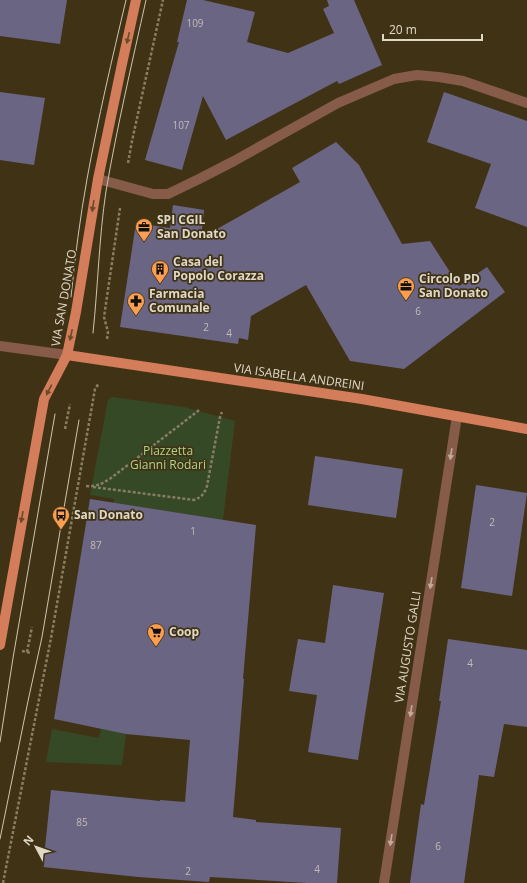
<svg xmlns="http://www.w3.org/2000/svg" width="527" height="883" viewBox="0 0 527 883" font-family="'Open Sans',sans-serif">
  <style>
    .green { fill: #364926 }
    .building { fill: #6b6584 }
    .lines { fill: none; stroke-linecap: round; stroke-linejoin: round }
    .path { stroke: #887d65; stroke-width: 2.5; stroke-dasharray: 3 2; stroke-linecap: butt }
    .minor { stroke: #865b4a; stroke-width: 10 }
    .major { stroke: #d47d5a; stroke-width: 10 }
    .tram { stroke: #cdc4b1; stroke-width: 1 }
    .oneway { fill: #6c492a }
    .oneway2 { fill: #c0ac9b }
    .labels { text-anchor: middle; stroke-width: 3.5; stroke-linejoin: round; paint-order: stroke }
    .number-label { font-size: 10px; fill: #c3bbb6 }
    .poi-label { font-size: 12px; font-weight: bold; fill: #e0d8c7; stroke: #403315; text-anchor: start }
    .street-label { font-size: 12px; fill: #e0d8c7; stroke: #403315 }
    .park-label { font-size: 12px; fill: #abd589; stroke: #403315 }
  </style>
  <rect width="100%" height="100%" fill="#403315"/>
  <g class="green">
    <polygon points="112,397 184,407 235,421 223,520 114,503 114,499 90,495 108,400"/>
    <polygon points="101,728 126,734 122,765 46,762 52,729 99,738"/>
  </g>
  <g class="building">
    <polygon points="0,0 67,0 60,44 0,36"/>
    <polygon points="187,0 203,0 255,12 247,42 288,53 334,33 323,9 329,6 327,0 354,0 382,65 339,84 337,81 226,140 203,96 182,170 145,160 179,42 177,42"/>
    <polygon points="0,92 45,98 34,165 0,160"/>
    <polygon points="444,92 527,121 527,227 475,208 491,164 427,142"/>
    <polygon points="336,142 359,165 402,244 430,241 459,286 487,267 505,292 404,369 350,361 306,285 251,316 248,340 239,338 238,344 120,327 136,223 170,228 173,205 204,210 201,238 300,182 292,168"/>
    <polygon points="315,456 403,469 396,518 308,505"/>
    <polygon points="476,485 527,493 512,596 461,588"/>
    <polygon points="90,499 256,525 243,679 244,679 233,817 256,820 256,822 341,828 337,883 307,883 210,877 209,882 138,877 43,867 51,790 160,801 160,800 185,802 190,740 126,734 54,719"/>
    <polygon points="333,585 384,593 358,760 308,752 317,695 289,691 298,639 325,643"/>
    <polygon points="448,639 527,650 527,727 504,724 494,777 479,775 464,883 410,883 421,804 424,805 441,701 439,701"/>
  </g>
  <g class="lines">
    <g class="path">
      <polyline points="128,163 132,141 163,0"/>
      <polyline points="107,339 108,332 104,317 120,208"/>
      <polyline points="65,429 70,404"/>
      <path d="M86 486C97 487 103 483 111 478L198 411 199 408"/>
      <path d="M93 487 194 500C202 497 204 494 207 486L220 417 222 412"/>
      <polyline points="22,651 31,653"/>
      <polyline points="27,652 32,627"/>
      <polyline points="3,883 51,638 95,389 99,383"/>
    </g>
    <g class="minor">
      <polyline points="98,179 153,194 168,194 199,179 234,161 338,103 394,79 417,75 439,77 463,81 527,103"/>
      <polyline points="0,346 67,355"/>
      <polyline points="384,883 457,416"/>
    </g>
    <g class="major">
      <polyline points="67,355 362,399 527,429"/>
      <polyline points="0,645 44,399 67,355 76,312 98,179 122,64 136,0"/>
    </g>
    <g class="tram">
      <path d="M71 297C75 257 80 218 87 179 98 119 112 59 126 0"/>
      <path d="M93 333C98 286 99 238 106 191 117 127 132 63 146 0"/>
      <polyline points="0,742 13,658 55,414"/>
      <polyline points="0,839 28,701 42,637 79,420"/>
    </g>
  </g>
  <defs><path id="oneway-solid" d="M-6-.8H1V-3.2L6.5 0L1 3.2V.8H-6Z"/></defs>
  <g class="oneway">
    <use href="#oneway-solid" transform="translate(128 38) rotate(103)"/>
    <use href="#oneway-solid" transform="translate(93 206) rotate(99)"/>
    <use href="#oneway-solid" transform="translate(71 335) rotate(102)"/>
    <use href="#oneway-solid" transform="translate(49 390) rotate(117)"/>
    <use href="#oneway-solid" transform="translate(22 517) rotate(100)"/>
  </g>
  <g class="oneway2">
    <use href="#oneway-solid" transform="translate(451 454) rotate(99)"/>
    <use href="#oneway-solid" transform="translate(431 583) rotate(99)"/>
    <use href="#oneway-solid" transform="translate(411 711) rotate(99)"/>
    <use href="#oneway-solid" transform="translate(391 840) rotate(99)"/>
  </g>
  <defs>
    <g id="office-pin" transform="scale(0.9)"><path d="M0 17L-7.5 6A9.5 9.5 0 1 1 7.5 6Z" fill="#fb9e50" stroke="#403315"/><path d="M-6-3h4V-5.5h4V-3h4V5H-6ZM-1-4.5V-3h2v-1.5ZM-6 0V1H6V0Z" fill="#111"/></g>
    <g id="building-pin" transform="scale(0.9)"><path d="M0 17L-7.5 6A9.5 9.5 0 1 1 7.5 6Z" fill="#fb9e50" stroke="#403315"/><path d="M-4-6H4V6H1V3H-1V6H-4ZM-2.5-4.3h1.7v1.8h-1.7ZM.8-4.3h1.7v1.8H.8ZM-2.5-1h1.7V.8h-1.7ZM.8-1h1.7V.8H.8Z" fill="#111"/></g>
    <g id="pharmacy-pin" transform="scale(0.9)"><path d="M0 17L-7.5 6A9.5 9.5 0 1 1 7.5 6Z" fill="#fb9e50" stroke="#403315"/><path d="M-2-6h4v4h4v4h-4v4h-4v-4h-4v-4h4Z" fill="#111"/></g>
    <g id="bus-pin" transform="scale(0.9)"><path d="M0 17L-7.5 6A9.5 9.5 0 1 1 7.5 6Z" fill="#fb9e50" stroke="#403315"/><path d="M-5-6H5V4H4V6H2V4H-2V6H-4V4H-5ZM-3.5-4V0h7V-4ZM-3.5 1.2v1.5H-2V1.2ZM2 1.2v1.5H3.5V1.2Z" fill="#111"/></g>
    <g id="supermarket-pin" transform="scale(0.9)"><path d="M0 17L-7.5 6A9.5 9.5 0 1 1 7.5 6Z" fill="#fb9e50" stroke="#403315"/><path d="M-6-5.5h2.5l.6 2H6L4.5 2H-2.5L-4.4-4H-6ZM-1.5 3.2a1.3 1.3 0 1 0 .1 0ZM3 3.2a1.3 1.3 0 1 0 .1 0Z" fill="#111"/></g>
  </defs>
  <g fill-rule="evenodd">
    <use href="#office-pin" x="144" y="227"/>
    <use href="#building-pin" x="160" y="269"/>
    <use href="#office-pin" x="406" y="286"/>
    <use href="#pharmacy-pin" x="136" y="301"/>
    <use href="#bus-pin" x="61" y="515"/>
    <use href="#supermarket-pin" x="156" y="632"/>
  </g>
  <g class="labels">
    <g class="number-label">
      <text x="195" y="27">109</text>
      <text x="181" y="129">107</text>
      <text x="418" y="315">6</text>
      <text x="206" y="331">2</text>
      <text x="229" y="337">4</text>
      <text x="492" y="526">2</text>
      <text x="193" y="535">1</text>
      <text x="96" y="549">87</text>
      <text x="470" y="667">4</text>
      <text x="82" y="826">85</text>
      <text x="438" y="850">6</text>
      <text x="317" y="873">4</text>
      <text x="188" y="875">2</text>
    </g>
    <g class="poi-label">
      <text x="157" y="224">SPI CGIL<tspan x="157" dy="14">San Donato</tspan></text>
      <text x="173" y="266">Casa del<tspan x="173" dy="14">Popolo Corazza</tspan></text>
      <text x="419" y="283">Circolo PD<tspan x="419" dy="14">San Donato</tspan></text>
      <text x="149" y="298">Farmacia<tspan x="149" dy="14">Comunale</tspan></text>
      <text x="74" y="519">San Donato</text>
      <text x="169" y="636">Coop</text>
    </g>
    <g class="street-label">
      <text transform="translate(64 298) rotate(-80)" y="4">VIA SAN DONATO</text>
      <text transform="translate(299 377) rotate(8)" y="4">VIA ISABELLA ANDREINI</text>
      <text transform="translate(408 647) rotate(-81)" y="4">VIA AUGUSTO GALLI</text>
    </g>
    <g class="park-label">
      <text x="168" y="455">Piazzetta<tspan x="168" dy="14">Gianni Rodari</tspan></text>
    </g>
  </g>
  <g transform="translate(36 847) rotate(311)" stroke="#403315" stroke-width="3" paint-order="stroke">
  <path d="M0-3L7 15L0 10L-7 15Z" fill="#e0d8c7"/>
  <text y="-6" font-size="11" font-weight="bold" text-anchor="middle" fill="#e0d8c7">N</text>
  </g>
  <path d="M383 34v6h99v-6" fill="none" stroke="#e0d8c7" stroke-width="2"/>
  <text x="389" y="34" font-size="12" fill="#e0d8c7" stroke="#403315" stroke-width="3" paint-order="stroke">20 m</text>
</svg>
